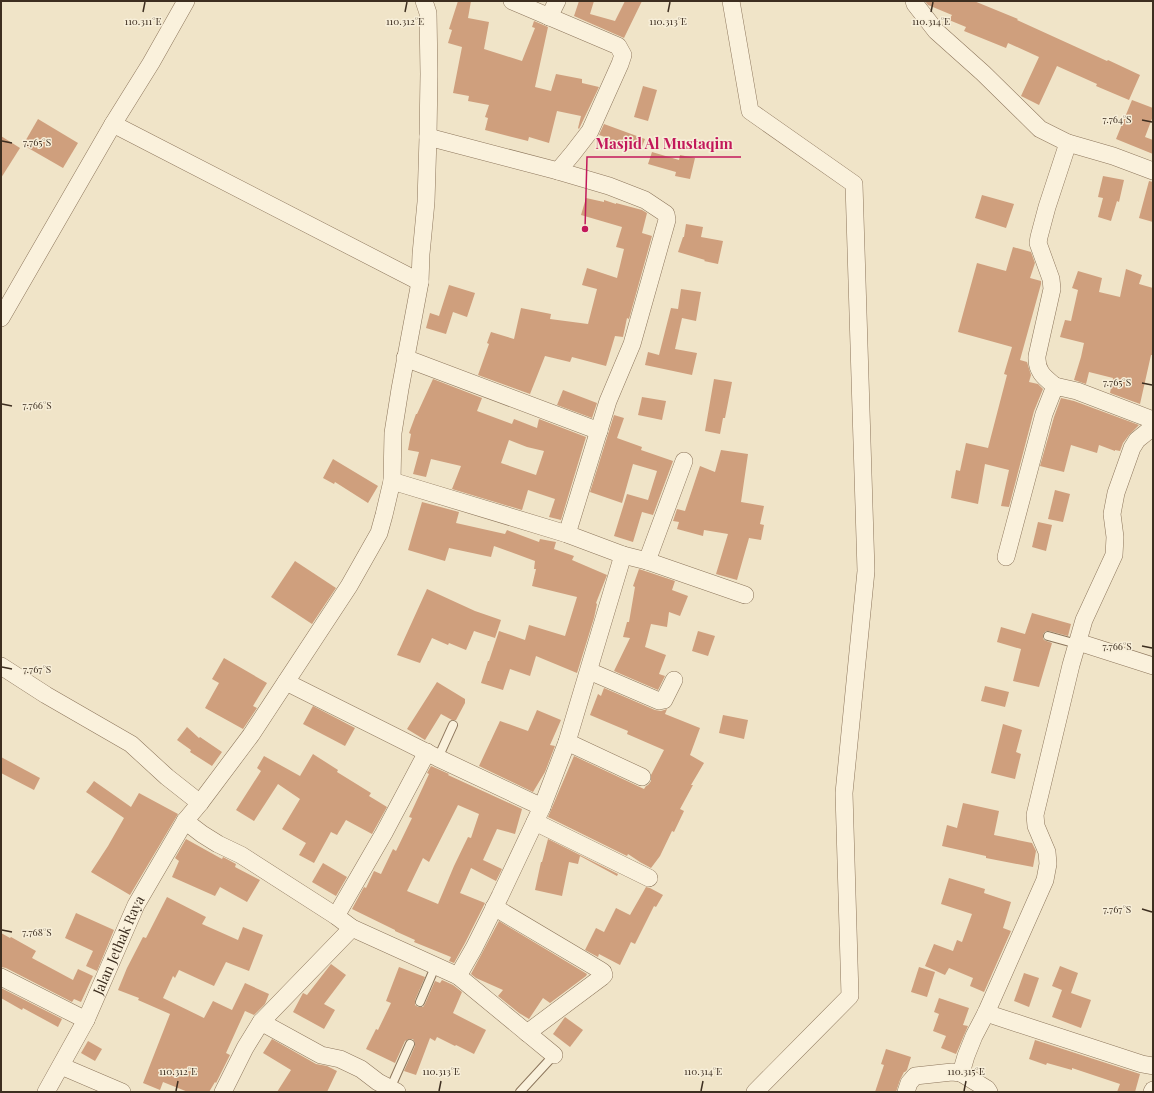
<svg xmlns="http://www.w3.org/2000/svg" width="1154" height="1093" viewBox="0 0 1154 1093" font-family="'Playfair Display',serif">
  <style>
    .building { fill: #cf9f7d; fill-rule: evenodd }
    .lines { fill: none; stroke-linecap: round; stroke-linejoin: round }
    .lane-casing { stroke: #8d765c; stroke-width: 10 }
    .street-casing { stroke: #8d765c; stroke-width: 18 }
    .lane { stroke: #faf1dc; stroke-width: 8 }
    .street { stroke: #faf1dc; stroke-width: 17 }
    .ticks { fill: none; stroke: #3d2e20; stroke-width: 1.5 }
    .labels { text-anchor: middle; stroke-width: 3; stroke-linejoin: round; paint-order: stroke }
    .street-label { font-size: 14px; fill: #3d2e20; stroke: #f7eed8 }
    .ticks-label { font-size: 10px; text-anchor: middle; fill: #3d2e20; stroke: #f7eed8; stroke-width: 3; stroke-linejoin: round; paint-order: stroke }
    .leader { fill: none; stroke: #c2185b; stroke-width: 1.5 }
    .callout-dot { fill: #c2185b; stroke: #f7eed8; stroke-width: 1.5 }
    .callout-label { font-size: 15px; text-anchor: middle; font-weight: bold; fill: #c2185b; stroke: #f7eed8; stroke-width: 3; stroke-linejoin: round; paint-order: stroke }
  </style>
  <rect width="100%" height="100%" fill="#f0e4c8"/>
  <g class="building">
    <polygon points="458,1 471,1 468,18 489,22 484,49 522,61 535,28 532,27 534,21 548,27 535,87 551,91 556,74 582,79 582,83 599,87 579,129 578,128 581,116 557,111 549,143 529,137 528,141 485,130 488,118 485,117 489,105 468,101 469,96 453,93 462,47 448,43 452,30 449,29"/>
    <polygon points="579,1 594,1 590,14 615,21 625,1 642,1 624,38 574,16"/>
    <polygon points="925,1 974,1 1018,19 1017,20 1107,61 1108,60 1140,75 1129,100 1096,86 1097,84 1057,66 1039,105 1021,96 1039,57 1008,43 1006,48 964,31 966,27 949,20 952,15 928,5"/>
    <polygon points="643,86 657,90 648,121 634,117"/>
    <polygon points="1132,100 1153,108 1153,116 1145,137 1153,140 1153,154 1116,139"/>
    <polygon points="38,119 78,143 63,168 23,145"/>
    <polygon points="604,124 645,139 641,149 626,144 625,146 607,140 608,138 599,135"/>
    <polygon points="1,136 20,148 1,178"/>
    <polygon points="652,152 679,160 680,155 695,158 690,179 675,176 676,172 648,164"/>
    <polygon points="1103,176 1124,180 1119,202 1117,201 1111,221 1098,217 1103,198 1098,197"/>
    <polygon points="1149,181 1153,182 1153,222 1139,218"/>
    <polygon points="982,195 1014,204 1006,228 975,218"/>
    <polygon points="586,198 604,202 604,200 616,204 616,203 642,210 647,213 642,233 652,236 629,319 627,318 623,337 615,336 606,366 572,357 570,362 545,356 530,394 478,375 489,344 487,343 491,332 514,339 521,308 551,314 550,319 588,324 597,289 582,285 587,268 617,278 624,249 616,247 622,227 581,215"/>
    <polygon points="686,224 703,227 701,237 723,241 718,264 704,261 705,260 678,252 683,237 684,237"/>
    <polygon points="1013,247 1031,252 1035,263 1030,278 1041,281 1041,284 1020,360 1027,362 1031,375 1029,382 1038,384 1043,389 1034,411 1009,507 1001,506 1009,470 985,464 978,504 951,498 956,470 960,471 966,443 988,448 1007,375 1004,374 1012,347 958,332 977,263 1006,271"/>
    <polygon points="1126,269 1142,275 1139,284 1153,288 1153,355 1151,355 1140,404 1110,393 1113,378 1089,372 1086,384 1074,380 1081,357 1084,343 1060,337 1065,320 1071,321 1078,290 1072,288 1078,271 1102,278 1099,292 1120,297"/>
    <polygon points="449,285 475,293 467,317 453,312 446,334 426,328 430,313 439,316"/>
    <polygon points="681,289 701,292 696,321 682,318 675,349 697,353 692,375 645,365 648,352 659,355 671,308 678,309"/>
    <path d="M433 379 482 398 477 411 512 424 514 419 537 428 539 419 586 437 561 520 549 517 555 499 528 490 522 510 452 489 461 466 431 459 426 477 413 474 419 452 408 450 411 434 409 433 416 414H417ZM509 440 527 447 544 451 536 475 501 463Z"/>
    <polygon points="714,379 732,382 725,418 723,418 720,434 705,431"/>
    <polygon points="563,390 597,403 592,418 557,405"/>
    <polygon points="642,397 666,401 662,420 638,415"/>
    <polygon points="1061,398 1074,401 1139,425 1129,435 1123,443 1120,451 1115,450 1115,451 1099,445 1097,453 1071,445 1064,472 1040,466 1054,417"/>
    <polygon points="614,415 624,418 617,438 642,447 641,450 673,461 653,515 642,512 633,542 614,536 627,494 648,500 657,471 633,464 622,503 590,492"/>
    <polygon points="721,450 748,454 741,502 764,506 760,524 764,525 761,540 749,538 737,580 716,574 728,534 704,530 703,536 677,529 679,522 673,521 677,509 685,511 700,466 715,472"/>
    <polygon points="333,459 378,486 368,503 335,482 334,484 323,478"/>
    <polygon points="1055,490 1070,494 1063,522 1048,519"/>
    <polygon points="422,502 459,512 456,523 505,534 507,530 539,542 540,539 556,542 554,549 574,556 572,560 607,575 596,603 597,604 594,618 577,673 536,656 530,676 510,669 503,690 481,683 488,661 489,661 499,631 525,640 529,625 565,636 577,597 532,586 536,569 534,569 535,561 494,546 491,557 449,548 445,561 408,550"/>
    <polygon points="1038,522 1052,525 1046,551 1032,547"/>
    <polygon points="295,561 336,588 312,624 271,597"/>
    <polygon points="639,569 675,581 672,590 688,596 680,616 669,612 667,627 651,624 645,647 666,655 659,674 665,676 658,690 614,671 630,638 623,637 627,622 629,622 635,587 633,586"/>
    <polygon points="427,589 475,611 501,620 495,638 474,631 466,650 449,643 448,645 432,638 420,663 397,655"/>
    <polygon points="1032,613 1071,624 1068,636 1049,631 1046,631 1043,634 1043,638 1044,640 1052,643 1039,687 1013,681 1021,649 997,642 1001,627 1025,634"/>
    <polygon points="698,631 715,636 708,656 692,651"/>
    <polygon points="224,658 267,683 253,706 257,708 243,729 205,708 219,683 212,679"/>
    <polygon points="437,682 465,699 465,703 456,720 452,720 441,714 425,740 407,729"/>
    <polygon points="985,686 1009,692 1005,707 981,701"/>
    <polygon points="604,688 655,710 661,711 667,709 665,714 700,728 690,755 704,763 691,785 693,785 680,809 684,811 674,832 672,831 660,856 651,868 640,862 628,854 627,856 548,817 574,756 644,789 646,786 648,785 651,781 651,775 664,750 627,734 628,731 590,715 598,694 601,696"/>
    <polygon points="313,706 355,728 345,746 303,724"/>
    <polygon points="537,710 561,720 550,745 555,746 545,772 533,792 479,766 500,721 528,731"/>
    <polygon points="723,715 748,720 744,739 719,733"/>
    <polygon points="1003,724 1022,730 1016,752 1021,754 1015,779 991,773"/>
    <polygon points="187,727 199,738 200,737 222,752 212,766 190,752 191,750 177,740"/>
    <polygon points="313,754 338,770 337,772 371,793 369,796 387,807 372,834 346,820 337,835 331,832 314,863 299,855 306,843 282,829 300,799 278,784 254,821 236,810 261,771 257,768 264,756 300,776"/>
    <polygon points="1,757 40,778 34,790 1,773"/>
    <path d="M431 766 449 774 448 775 522 809 515 834 497 829 483 860 502 869 496 881 471 868 460 893 485 903 465 943 454 963 449 961 451 957 414 942 415 940 395 931V930L352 909 364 887 366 888 374 871 381 874 393 849 396 851 412 818 409 817 429 774 427 773ZM458 805 479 814 471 838 468 837 454 866 438 904 407 891 423 858 429 862Z"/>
    <polygon points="94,781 131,807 139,793 178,814 130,895 91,872 108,846 124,818 86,792"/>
    <polygon points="963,803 999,811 994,835 1032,843 1036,851 1033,867 986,858 986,856 942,846 947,825 957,828"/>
    <polygon points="186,839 222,859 223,857 236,864 235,867 260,880 247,902 220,887 215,896 172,877 179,861 175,858"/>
    <polygon points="548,839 618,874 617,876 580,856 578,864 569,862 562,896 535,890 541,862 542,862"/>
    <polygon points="323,863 347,877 336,896 312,882"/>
    <polygon points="949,878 985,889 984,893 1011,902 1003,928 1011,931 984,992 970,986 973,978 949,968 945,975 925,966 934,944 953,951 957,940 962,942 972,914 941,904"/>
    <polygon points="646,887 650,888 663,895 656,907 654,906 635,944 631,942 620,965 599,954 598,957 585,950 596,928 604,932 616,908 630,915"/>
    <polygon points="167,897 206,917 202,924 238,940 243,927 263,935 249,971 226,962 214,986 179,970 175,978 173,976 163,998 204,1018 213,1001 232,1010 245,983 269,994 265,1004 254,1015 245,1011 226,1053 230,1055 216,1083 215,1082 209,1092 188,1092 163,1082 160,1090 143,1083 170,1014 138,1000 139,998 118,990 127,968 143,937 146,938"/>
    <polygon points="76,913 114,930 97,971 86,966 93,951 65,938"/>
    <polygon points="499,921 587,974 586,976 550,1003 543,998 529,1019 519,1013 498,996 503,990 476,978 471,974"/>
    <polygon points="1,933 10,938 11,937 36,951 32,958 73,980 78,969 93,976 81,1002 74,999 72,1002 6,968 1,967"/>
    <polygon points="331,964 346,975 324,1004 335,1010 324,1029 293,1012 303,993 307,995"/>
    <polygon points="1060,966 1078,973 1071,993 1091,1000 1081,1028 1052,1017 1062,990 1052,986"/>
    <polygon points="399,967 425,977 415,1000 415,1005 418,1007 423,1007 425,1004 435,981 440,983 442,980 453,985 462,992 453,1013 486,1030 474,1054 456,1045 455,1046 437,1037 435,1041 430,1038 416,1075 404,1071 415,1046 415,1043 413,1039 409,1039 405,1041 395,1063 366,1049 376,1029 378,1030 391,1003 386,1001"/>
    <polygon points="919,967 935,972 927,997 911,992"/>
    <polygon points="1024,973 1039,978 1029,1007 1014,1001"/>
    <polygon points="1,988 62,1019 58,1027 23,1008 22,1010 1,998"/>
    <polygon points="939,998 969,1008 963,1025 968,1026 956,1054 941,1048 946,1036 933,1031 939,1014 934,1012"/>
    <polygon points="565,1017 583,1030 570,1047 553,1034"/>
    <polygon points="272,1039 316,1064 327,1066 337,1071 327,1092 277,1092 291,1070 263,1053"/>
    <polygon points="1035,1040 1140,1074 1135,1092 1117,1092 1120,1084 1072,1068 1072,1070 1047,1063 1046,1065 1029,1059"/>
    <polygon points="88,1041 102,1049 95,1061 81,1053"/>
    <polygon points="886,1049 911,1057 907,1070 905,1072 904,1072 900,1080 896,1092 875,1092 884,1065 881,1064"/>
  </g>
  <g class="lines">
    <g class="lane-casing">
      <g id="lane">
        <polyline points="1048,636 1077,644"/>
        <polyline points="438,758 453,725"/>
        <polyline points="420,1002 435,967"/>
        <polyline points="390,1089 410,1044"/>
        <polyline points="520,1092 554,1055"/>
      </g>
    </g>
    <g class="street-casing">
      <g id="street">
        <polyline points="731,1 750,111 854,184 866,571 844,793 850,996 755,1092"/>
        <polyline points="914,1 915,4 936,31 983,73 1040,129 1068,143 1113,156 1153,171"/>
        <polyline points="549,17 557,1"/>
        <polyline points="113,124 420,282"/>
        <polyline points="428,137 558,171 573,153 590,131 620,64 623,55 618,46 512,1"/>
        <polyline points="558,171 609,186 645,200 666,214 667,220 632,344 608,401 567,534"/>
        <polyline points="1,318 113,124 151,63 186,1"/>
        <polyline points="405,358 599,431"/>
        <path d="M1055 386C1044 377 1036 371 1037 356L1052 289 1051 279 1038 243 1039 237 1047 207 1068 143"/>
        <polyline points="392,481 567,534 623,555 567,742 542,807 500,896 474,948 458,976"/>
        <polyline points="623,555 647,561 745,595"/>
        <polyline points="1006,557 1044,414 1055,386 1077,391 1153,420"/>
        <polyline points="647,561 684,461"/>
        <polyline points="1078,642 1153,666"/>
        <polyline points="1,666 46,695 131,744 167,777 200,803"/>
        <polyline points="589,671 659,701 664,700 674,680"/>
        <polyline points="286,682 438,758 542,807"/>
        <polyline points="567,742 642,777"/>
        <polyline points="185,821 202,834 218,844 241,855 336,916 352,928 458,976 554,1055"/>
        <polyline points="535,822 649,878"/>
        <polyline points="494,907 600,970 603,972 604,975 602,977 527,1033"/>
        <polyline points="336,916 384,833 427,752"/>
        <polyline points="1,977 86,1020"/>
        <polyline points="986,1013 1142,1064 1153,1066"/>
        <polyline points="261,1022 321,1055 340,1059 361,1069 378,1082 397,1092"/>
        <polyline points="61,1066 122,1092"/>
        <polyline points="961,1073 987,1089 989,1092"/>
        <path id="s1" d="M46 1092 86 1020 136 905 185 821 200 803 251 735 349 586 379 533 384 515 392 481 393 433 400 389 420 282 421 254 426 202 428 137 429 74 428 13 424 1"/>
        <polyline points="223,1092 245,1048 261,1022 352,928"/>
        <polyline points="906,1092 909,1083 915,1076 952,1072 961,1073 966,1056 974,1036 986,1013 1045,880 1048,864 1047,852 1036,826 1035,815 1071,665 1084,620 1114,555 1115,537 1112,514 1116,493 1132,448 1137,440 1153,427"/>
        <polyline points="1152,1092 1153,1090"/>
      </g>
    </g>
    <use href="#lane" class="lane"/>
    <use href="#street" class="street"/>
  </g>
  <path class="ticks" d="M143 12 145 2M405 12 407 2M668 12 670 2M931 12 933 2M1142 120 1152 122M2 141 12 143M1142 383 1152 385M2 404 12 406M1142 646 1152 648M2 667 12 669M1142 909 1152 912M2 930 12 932M176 1091 178 1081M439 1091 441 1081M701 1091 703 1081M964 1091 966 1081"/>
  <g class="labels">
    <g class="street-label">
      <text dy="5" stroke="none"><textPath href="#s1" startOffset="164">Jalan Jethak Raya</textPath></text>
    </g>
  </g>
  <g class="ticks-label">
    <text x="143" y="25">110.311°E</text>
    <text x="405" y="25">110.312°E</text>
    <text x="668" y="25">110.313°E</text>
    <text x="931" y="25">110.314°E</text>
    <text x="1117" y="123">7.764°S</text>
    <text x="37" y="146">7.765°S</text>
    <text x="1117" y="386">7.765°S</text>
    <text x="37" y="409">7.766°S</text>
    <text x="1117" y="650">7.766°S</text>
    <text x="37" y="673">7.767°S</text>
    <text x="1117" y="913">7.767°S</text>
    <text x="37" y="936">7.768°S</text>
    <text x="178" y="1075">110.312°E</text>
    <text x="441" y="1075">110.313°E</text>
    <text x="703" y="1075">110.314°E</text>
    <text x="966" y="1075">110.315°E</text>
  </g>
  <path class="leader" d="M585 229L587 157H741"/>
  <circle class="callout-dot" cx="585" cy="229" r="4"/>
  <g class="callout-label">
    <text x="664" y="149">Masjid Al Mustaqim</text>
  </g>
  <rect width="1154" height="1093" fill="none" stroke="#3d2e20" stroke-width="4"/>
</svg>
